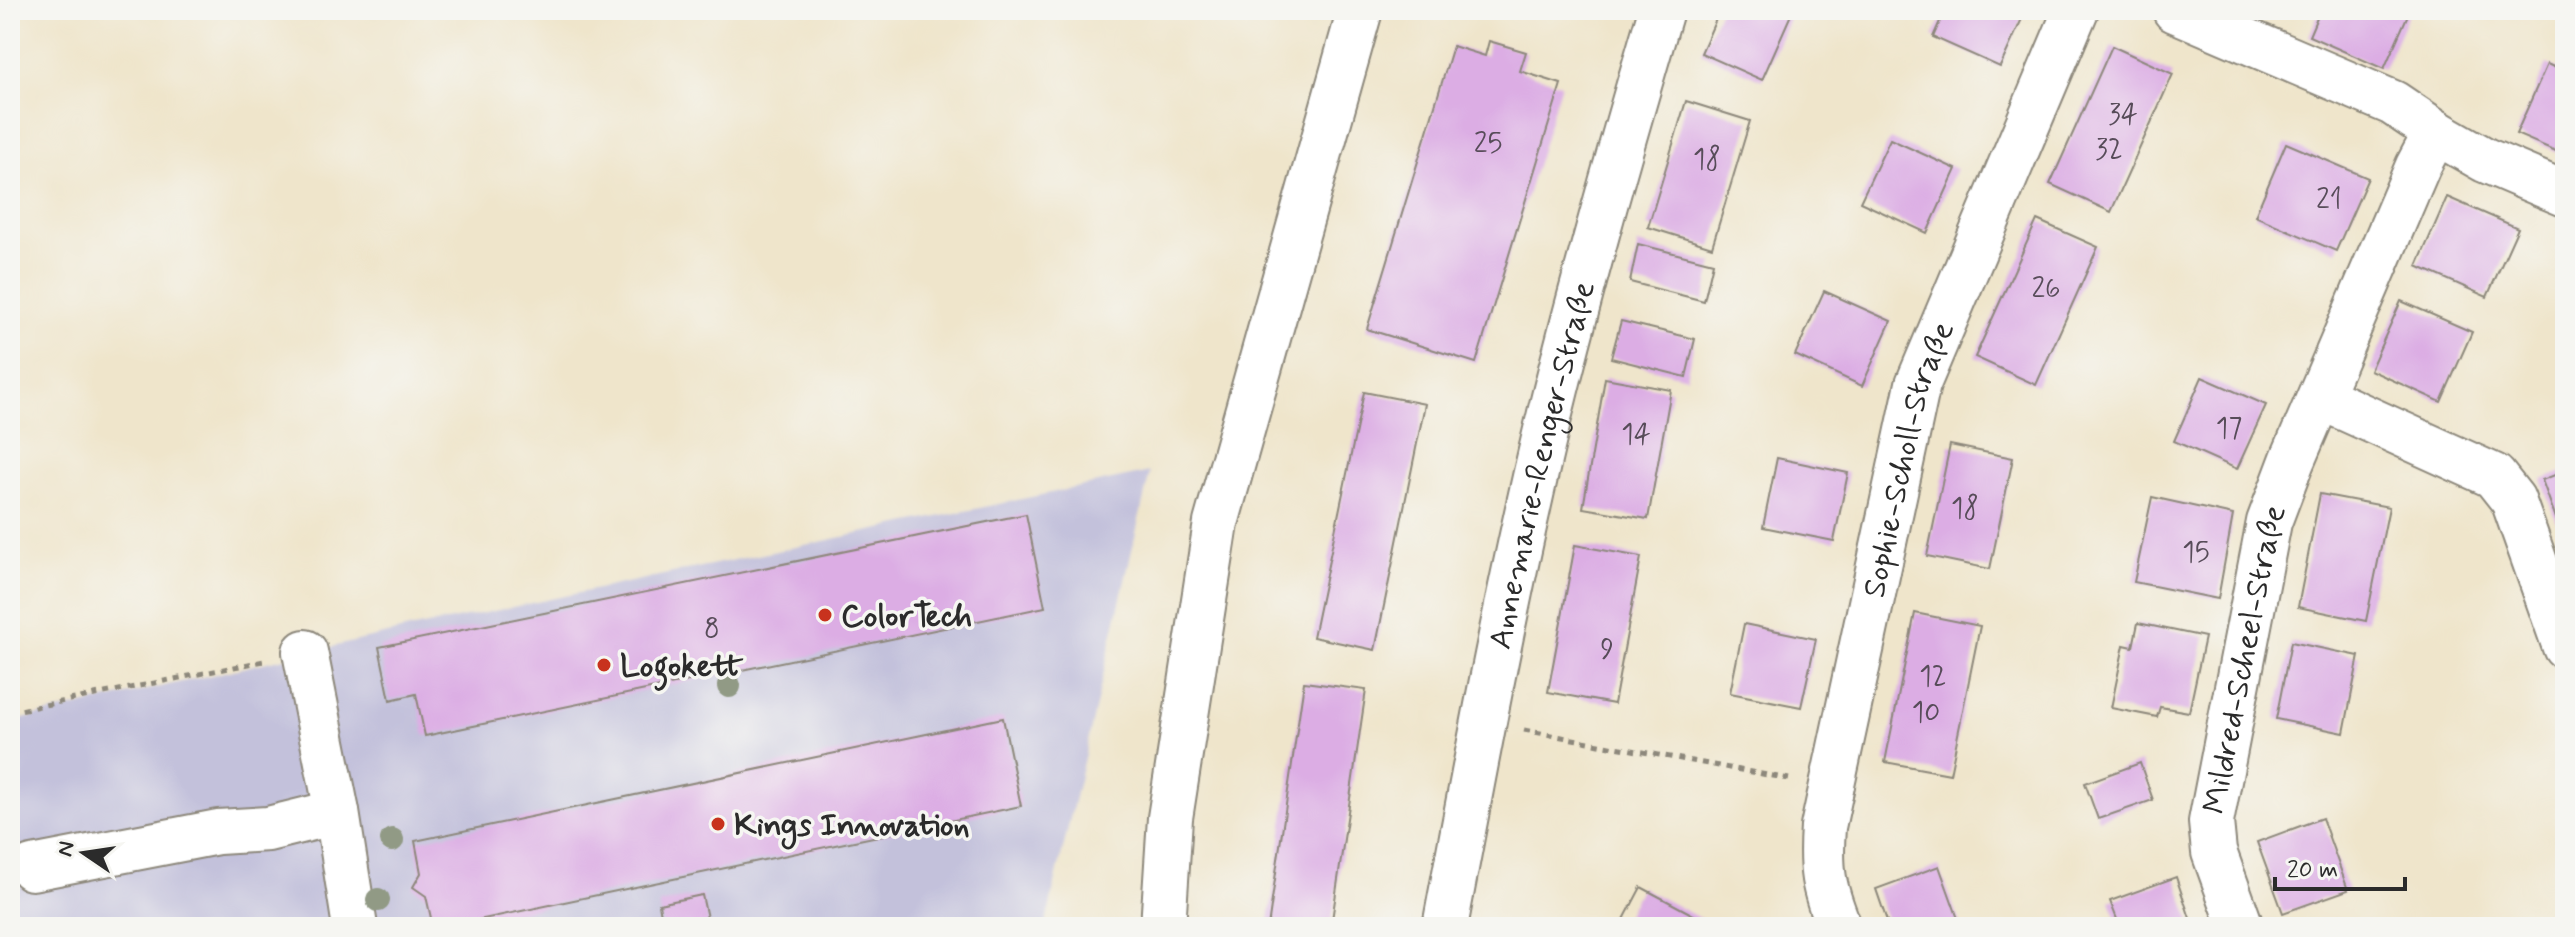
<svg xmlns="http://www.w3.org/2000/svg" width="2575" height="937" viewBox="0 0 2575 937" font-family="Mynerve,sans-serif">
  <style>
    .industrial { fill: #c3c1db }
    .building { fill: #dcade4 }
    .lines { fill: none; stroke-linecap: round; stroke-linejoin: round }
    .minor-casing { stroke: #8d887b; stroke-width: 48 }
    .major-casing { stroke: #8d887b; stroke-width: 48 }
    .path { stroke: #8d887b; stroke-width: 5; stroke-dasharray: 6 6; stroke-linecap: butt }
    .minor { stroke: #fff; stroke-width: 44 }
    .major { stroke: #fff; stroke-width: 44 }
    .tree { fill: #919a85 }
    .poi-dot { fill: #c8321e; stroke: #f6f6f2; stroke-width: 3 }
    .labels { text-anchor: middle; stroke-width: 7; stroke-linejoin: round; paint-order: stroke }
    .number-label { font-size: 28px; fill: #574c59 }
    .street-label { font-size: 32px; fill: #2b2b2b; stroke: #f6f6f2 }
    .poi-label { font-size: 32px; font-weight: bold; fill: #2b2b2b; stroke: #f6f6f2; text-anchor: start }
  </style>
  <rect width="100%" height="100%" fill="#f6f6f2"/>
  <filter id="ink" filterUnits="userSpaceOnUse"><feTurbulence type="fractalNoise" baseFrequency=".0125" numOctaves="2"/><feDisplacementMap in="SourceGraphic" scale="16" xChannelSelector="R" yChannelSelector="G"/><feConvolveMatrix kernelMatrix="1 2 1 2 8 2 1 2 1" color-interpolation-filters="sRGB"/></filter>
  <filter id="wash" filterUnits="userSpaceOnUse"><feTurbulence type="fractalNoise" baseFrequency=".006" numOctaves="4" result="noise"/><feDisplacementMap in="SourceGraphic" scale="32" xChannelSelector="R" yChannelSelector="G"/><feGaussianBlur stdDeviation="1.8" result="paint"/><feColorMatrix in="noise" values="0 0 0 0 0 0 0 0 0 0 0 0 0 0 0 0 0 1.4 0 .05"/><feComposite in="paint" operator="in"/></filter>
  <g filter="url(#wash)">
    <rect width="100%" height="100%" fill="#efe5cb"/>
    <polygon class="industrial" points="1150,472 1045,927 10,927 10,722 409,629"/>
    <g id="blocks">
      <g class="building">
        <polygon points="1720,10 1793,10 1762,80 1701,53"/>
        <polygon points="1945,10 2026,10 2000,67 1933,37"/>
        <polygon points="2320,10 2410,10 2384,69 2309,36"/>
        <polygon points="1489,41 1526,52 1520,71 1561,84 1476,363 1367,329 1453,46 1485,56"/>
        <polygon points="2112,46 2173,74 2111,212 2050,184"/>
        <polygon points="2547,64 2565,72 2565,155 2516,134"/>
        <polygon points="1686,101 1750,121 1712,247 1648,227"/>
        <polygon points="1890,139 1956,169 1927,233 1860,202"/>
        <polygon points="2286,143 2368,178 2336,251 2255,216"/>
        <polygon points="2447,197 2518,228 2487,297 2417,266"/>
        <polygon points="2037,220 2098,247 2036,385 1975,357"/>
        <polygon points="1638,244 1713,263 1704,301 1630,282"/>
        <polygon points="1824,291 1891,321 1862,386 1795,355"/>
        <polygon points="2401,301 2472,332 2441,402 2370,370"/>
        <polygon points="1621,321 1695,339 1686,377 1611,358"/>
        <polygon points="2202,377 2266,405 2237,469 2174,441"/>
        <polygon points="1605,378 1671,390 1648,519 1583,508"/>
        <polygon points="1364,392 1425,404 1375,650 1313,637"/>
        <polygon points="1950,445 2013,458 1990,569 1927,556"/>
        <polygon points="1777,458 1848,473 1834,541 1763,527"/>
        <polygon points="2565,471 2565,543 2542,480"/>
        <polygon points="2320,494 2389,507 2366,621 2298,607"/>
        <polygon points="2152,497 2233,515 2218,599 2134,582"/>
        <polygon points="1026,514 1045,607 425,736 416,694 390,700 379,647"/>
        <polygon points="1575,545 1641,557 1614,704 1548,692"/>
        <polygon points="1915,613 1980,626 1950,774 1885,762"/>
        <polygon points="2138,623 2205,637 2189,712 2160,707 2157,717 2111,708 2124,645 2133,647"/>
        <polygon points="1744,624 1816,639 1801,707 1730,693"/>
        <polygon points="2291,642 2359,656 2344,733 2276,719"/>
        <polygon points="1304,682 1366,690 1331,927 1268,927"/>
        <polygon points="1003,718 1021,806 445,927 433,927 426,896 413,887 421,873 415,841"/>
        <polygon points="2140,763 2153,800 2098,819 2085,783"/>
        <polygon points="2322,818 2348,890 2283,913 2257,842"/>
        <polygon points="1939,866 1961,927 1889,927 1876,889"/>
        <polygon points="2176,877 2193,927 2120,927 2110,901"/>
        <polygon points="1641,887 1716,927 1620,927"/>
        <polygon points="702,895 709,927 663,927 659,904"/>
      </g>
    </g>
  </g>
  <g filter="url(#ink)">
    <use href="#blocks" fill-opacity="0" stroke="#8d887b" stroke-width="2"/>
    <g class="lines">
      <g class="minor-casing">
        <g id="minor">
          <polyline points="2175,10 2393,103 2436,132 2485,160 2565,194"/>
          <polyline points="2320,397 2494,476 2513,500 2565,647"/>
          <polyline points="305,652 337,812 355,927"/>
          <polyline points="32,868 218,832 268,829 337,812"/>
          <path id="s1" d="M1445 927C1476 761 1507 594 1546 430 1580 288 1620 149 1661 10"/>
          <path id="s2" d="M1839 927C1823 887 1820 870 1823 827L1918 384 2076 10"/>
          <path id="s3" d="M2241 927 2214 852 2211 822 2269 522 2292 461 2418 166 2436 132"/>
        </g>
      </g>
      <g class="major-casing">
        <polyline id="major" points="1163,927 1170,818 1216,523 1360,10"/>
      </g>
      <g class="path">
        <polyline points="10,712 264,661"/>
        <polyline points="1524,730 1789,779"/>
      </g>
      <use href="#minor" class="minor"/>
      <use href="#major" class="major"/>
    </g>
    <g class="tree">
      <circle cx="729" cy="686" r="12"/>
      <circle cx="392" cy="840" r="12"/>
      <circle cx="378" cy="900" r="12"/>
    </g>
  </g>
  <g class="poi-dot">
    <circle cx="825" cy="615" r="8"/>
    <circle cx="604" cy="665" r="8"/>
    <circle cx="718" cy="824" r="8"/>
  </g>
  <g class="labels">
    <g class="number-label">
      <text x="2123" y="123">34</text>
      <text x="1488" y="152">25</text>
      <text x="2109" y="158">32</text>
      <text x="1707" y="168">18</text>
      <text x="2329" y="208">21</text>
      <text x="2046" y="297">26</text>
      <text x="2229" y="437">17</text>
      <text x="1636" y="443">14</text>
      <text x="1965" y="517">18</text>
      <text x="2196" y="561">15</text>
      <text x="712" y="637">8</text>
      <text x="1607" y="658">9</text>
      <text x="1933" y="685">12</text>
      <text x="1926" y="721">10</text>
    </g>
    <g class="street-label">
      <text dy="11" stroke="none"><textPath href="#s2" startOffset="480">Sophie-Scholl-Straße</textPath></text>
      <text dy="11" stroke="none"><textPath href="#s1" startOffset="472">Annemarie-Renger-Straße</textPath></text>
      <text dy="11" stroke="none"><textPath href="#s3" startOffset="276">Mildred-Scheel-Straße</textPath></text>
    </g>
    <g class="poi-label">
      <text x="841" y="626">ColorTech</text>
      <text x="620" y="676">Logokett</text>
      <text x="734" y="835">Kings Innovation</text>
    </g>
  </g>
  <rect width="2575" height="937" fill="none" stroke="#f6f6f2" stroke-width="40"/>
  <g transform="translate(84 853) rotate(283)" stroke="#f6f6f2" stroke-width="6" paint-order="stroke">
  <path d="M0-6L14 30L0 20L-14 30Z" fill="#2b2b2b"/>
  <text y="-12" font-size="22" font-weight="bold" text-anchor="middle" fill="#2b2b2b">N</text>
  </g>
  <path d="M2275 877v12h130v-12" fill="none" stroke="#2b2b2b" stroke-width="4"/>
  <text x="2287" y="877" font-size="24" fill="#2b2b2b" stroke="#f6f6f2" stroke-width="6" paint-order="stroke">20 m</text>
</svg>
